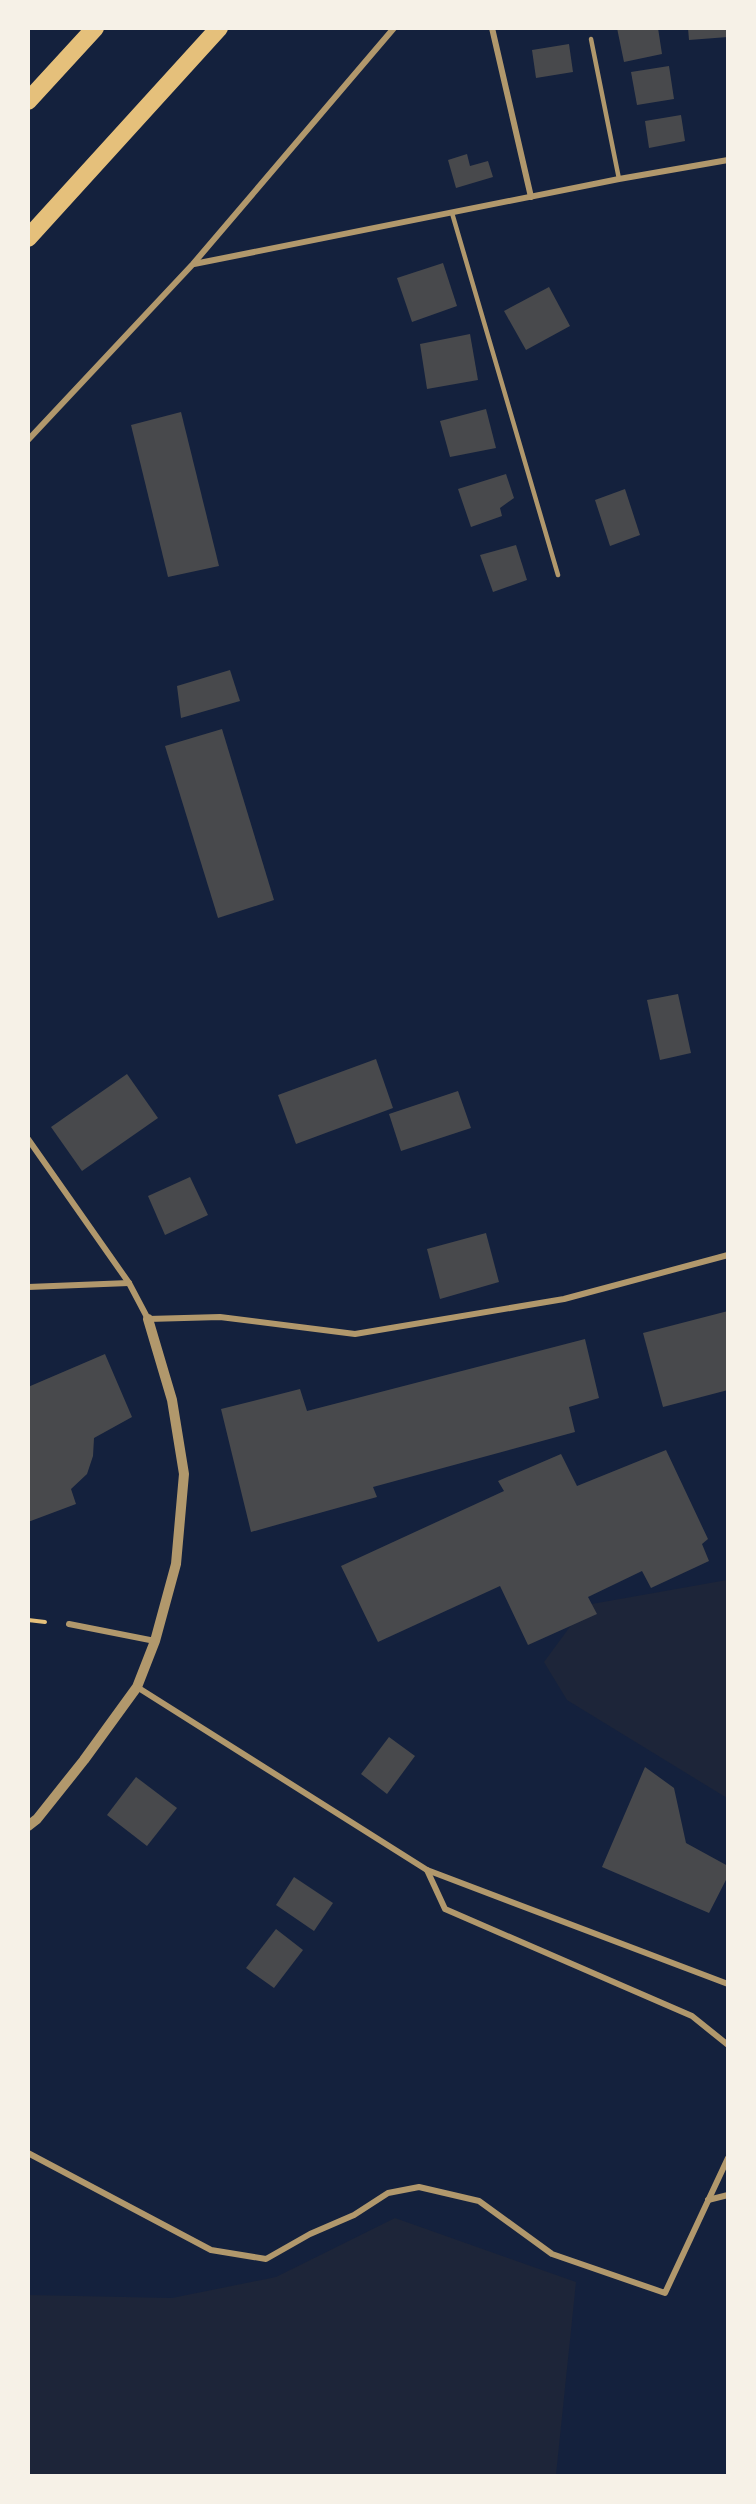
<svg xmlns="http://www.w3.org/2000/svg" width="756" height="2504" viewBox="0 0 756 2504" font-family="Lato,sans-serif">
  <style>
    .green { fill: #1d2539 }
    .building { fill: #48494c }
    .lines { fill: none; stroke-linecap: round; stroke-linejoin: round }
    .path { stroke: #e5c07b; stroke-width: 4 }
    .service { stroke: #b1986c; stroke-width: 4.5 }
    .minor { stroke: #b1986c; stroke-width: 6 }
    .tertiary { stroke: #b1986c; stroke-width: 10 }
    .motorway { stroke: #e5c07b; stroke-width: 18 }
  </style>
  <rect width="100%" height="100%" fill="#14213d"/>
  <g class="green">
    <polygon points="727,1580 727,1798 567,1700 544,1662 586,1605"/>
    <polygon points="395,2218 576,2282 556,2475 29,2475 29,2295 172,2298 276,2277"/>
  </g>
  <g class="building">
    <polygon points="617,28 658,28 662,54 624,62"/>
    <polygon points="688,28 728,28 728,37 689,40"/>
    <polygon points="569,44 573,72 536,78 532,50"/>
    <polygon points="669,66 674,99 637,105 631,72"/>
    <polygon points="681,115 685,141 649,148 645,121"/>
    <polygon points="467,154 470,166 488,161 493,177 456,188 448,160"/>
    <polygon points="443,263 457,306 412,322 397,278"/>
    <polygon points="549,287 570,326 526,350 504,311"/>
    <polygon points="470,334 478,380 427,389 420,344"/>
    <polygon points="486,409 496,448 450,457 440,421"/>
    <polygon points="181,412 219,566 168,577 131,425"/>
    <polygon points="506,474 514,498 500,508 502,516 471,527 458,489"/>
    <polygon points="625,489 640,535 610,546 595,500"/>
    <polygon points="516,545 527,580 493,592 480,555"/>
    <polygon points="230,670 240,701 181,718 177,686"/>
    <polygon points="222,729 274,900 218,918 165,746"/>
    <polygon points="678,994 691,1053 660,1060 647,1000"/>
    <polygon points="376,1059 393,1108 296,1144 278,1095"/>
    <polygon points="127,1074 158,1118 82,1171 51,1127"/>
    <polygon points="458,1091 471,1128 401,1151 389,1114"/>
    <polygon points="190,1177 208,1215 165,1235 148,1196"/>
    <polygon points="486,1233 499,1282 440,1299 427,1249"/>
    <polygon points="728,1311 728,1390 663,1407 643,1333"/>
    <polygon points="585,1339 599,1398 569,1407 575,1432 373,1487 377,1497 251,1532 221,1409 300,1389 307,1411"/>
    <polygon points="105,1354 132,1417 94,1438 93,1456 87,1474 71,1489 76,1504 28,1522 28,1387"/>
    <polygon points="666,1450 708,1539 702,1544 709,1561 651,1588 642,1571 588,1597 597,1614 528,1645 500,1586 378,1642 341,1566 504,1491 498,1481 561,1454 577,1486"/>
    <polygon points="389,1737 415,1756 387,1794 361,1774"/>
    <polygon points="645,1767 674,1788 686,1843 728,1866 728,1876 709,1913 602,1867"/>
    <polygon points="136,1777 177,1808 147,1846 107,1815"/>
    <polygon points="294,1877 333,1903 314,1931 276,1905"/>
    <polygon points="276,1929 303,1950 274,1988 246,1968"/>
  </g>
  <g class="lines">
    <polyline class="path" points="28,1620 45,1622"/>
    <g class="service">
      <polyline points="591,39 619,179"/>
      <polyline points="452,213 558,575"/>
    </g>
    <g class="minor">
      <polyline points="492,28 531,197"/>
      <polyline points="194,264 619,179 728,160"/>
      <polyline points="28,440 193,264 394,28"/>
      <polyline points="28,1139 129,1283 148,1319 220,1317 355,1334 564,1299 728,1255"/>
      <polyline points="28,1287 129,1283"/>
      <polyline points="69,1624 155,1641"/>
      <polyline points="137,1687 427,1870 728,1984"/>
      <polyline points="427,1870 445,1909 692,2016 728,2045"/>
      <polyline points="28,2153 211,2250 266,2259 310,2234 354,2215 388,2193 419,2187 479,2201 552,2254 665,2293 728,2158"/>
      <polyline points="708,2200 728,2195"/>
    </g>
    <polyline class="tertiary" points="28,1826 37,1819 84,1760 137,1687 155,1641 176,1564 184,1474 172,1400 148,1319"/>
    <g class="motorway">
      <polyline points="28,101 95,28"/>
      <polyline points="28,238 219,28"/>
    </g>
  </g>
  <rect width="756" height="2504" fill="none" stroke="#f6f1e7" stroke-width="60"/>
</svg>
